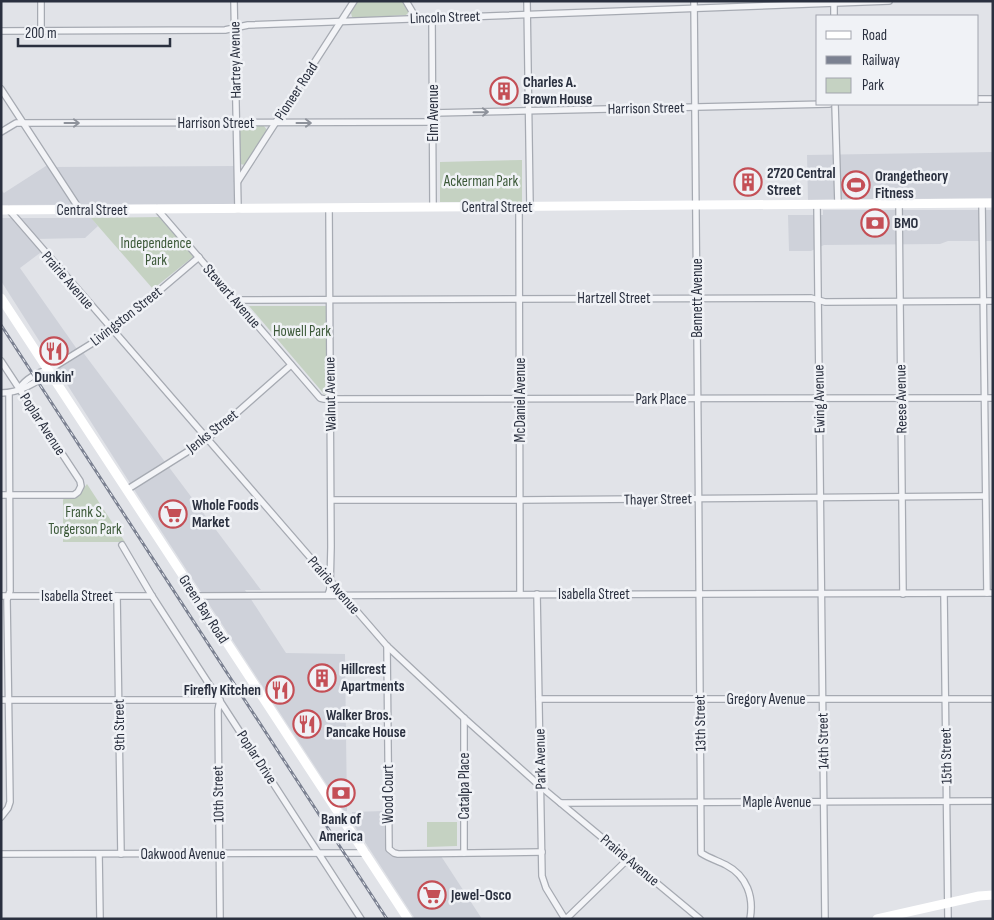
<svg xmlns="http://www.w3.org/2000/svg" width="994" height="920" viewBox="0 0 994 920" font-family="'Sofia Sans Condensed',sans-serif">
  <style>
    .built { fill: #cfd2da }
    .green { fill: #c5d2c2 }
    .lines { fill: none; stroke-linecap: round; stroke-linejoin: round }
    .street-casing { stroke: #a6aab2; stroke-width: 8 }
    .street { stroke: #f3f4f7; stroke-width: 5.5 }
    .secondary { stroke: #fff; stroke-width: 9 }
    .rail-casing { stroke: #7b8191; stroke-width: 3 }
    .rail { stroke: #f0f2f6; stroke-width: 1; stroke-dasharray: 4; stroke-linecap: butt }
    .oneway { stroke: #8e929b }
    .labels { text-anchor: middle; stroke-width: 5; stroke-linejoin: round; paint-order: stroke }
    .street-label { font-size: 15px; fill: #2a303f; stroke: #f0f2f6 }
    .poi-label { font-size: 15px; font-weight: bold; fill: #2a303f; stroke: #f0f2f6; text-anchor: start }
    .park-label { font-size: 15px; fill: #3c5939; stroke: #f0f2f6 }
  </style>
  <rect width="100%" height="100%" fill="#e1e3e8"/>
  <g class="built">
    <polygon points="993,152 993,198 808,200 807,155"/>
    <polygon points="49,164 51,167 235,166 236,204 1,205 1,190 4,193"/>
    <polygon points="823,210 993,210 993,241 948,241 940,244 824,245 811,251 789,251 788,215 823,215"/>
    <polygon points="1,218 91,218 98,226 85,238 34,239 44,250 20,268 79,352 82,351 261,590 245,590 286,653 345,654 347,811 344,811 137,494 1,281"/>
    <polygon points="384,811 385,846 388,853 395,856 441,856 482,919 415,919 352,822 352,812"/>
  </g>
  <g class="green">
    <polygon points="358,1 404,1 409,12 406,15 356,18 352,17 351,13"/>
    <polygon points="239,126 264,126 267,130 245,165 240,164 238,128"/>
    <polygon points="522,160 522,202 440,202 440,162"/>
    <polygon points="159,217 194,256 153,289 91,218"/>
    <polygon points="249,306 326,306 326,395 324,394"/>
    <path d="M87 484 125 542H63V500L64 498C81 498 78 495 87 484Z"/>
    <polygon points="427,822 457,822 457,846 427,847"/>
  </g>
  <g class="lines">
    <g class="street-casing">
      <g id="street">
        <polyline points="41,1 41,31"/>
        <polyline points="234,1 238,209"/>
        <polyline points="406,1 416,18"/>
        <polyline points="527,1 530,207"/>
        <path d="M694 1C699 285 698 569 701 853 709 858 718 861 726 865 747 876 754 897 750 919"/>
        <polyline points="834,1 834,16"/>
        <polyline points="432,18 433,207"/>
        <polyline points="1,31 225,30 248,25 889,1"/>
        <polyline points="1,89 80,210"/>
        <polyline points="978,99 993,99"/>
        <polyline points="835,104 838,204"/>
        <polyline points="433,113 829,104"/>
        <polyline points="1,132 16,123 433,122"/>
        <polyline points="238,181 354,1"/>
        <polyline points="982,203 987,593"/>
        <polyline points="817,204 825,919"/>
        <polyline points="899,204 903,594"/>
        <polyline points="519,207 520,594"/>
        <polyline points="157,209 320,398 324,399 993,398"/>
        <polyline points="9,210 387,646 464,718 540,786 700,919"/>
        <polyline points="236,300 811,298 825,302 993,301"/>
        <polyline points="1,361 80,481 81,486 78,492 74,495 1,495"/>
        <path d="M19 389C25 379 38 372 49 370L112 331 199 257"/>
        <path d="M1 393C18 393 39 383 49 370"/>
        <polyline points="128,489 206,440 291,365"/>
        <polyline points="331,500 520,500 985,496"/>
        <polyline points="122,545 152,596 361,919"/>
        <polyline points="537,594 542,876 546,888 565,919"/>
        <polyline points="944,594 948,919"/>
        <polyline points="328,595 330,589 331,547 329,208"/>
        <polyline points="1,596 152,596"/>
        <polyline points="117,596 121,854"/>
        <polyline points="196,596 993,593"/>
        <polyline points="387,646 389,849 394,853 398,854 542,852"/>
        <polyline points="539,699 993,699"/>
        <polyline points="1,700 220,700 218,710 220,919"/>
        <polyline points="464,718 464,853"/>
        <polyline points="561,803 993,801"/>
        <polyline points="1,817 8,808 10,802 7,600 10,591 9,393"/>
        <polyline points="1,854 365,853"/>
        <polyline points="99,854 100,919"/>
        <polyline points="566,919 628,859"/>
      </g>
    </g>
    <use href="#street" class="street"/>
    <g class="secondary">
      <polyline points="1,210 993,203"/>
      <polyline points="1,298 408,919"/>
      <polyline points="877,919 979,896 993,895"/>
    </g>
    <g class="rail-casing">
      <polyline id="rail" points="1,325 387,919"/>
    </g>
    <use href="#rail" class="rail"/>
  </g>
  <defs><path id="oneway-shaft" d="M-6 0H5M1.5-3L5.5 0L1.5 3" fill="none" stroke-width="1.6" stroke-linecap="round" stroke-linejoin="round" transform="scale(1.25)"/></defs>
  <g class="oneway">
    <use href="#oneway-shaft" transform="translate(481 112) rotate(-1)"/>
    <use href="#oneway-shaft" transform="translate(72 123)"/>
    <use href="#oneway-shaft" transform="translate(304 123)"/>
  </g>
  <defs>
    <g id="building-ring" transform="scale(1.4375)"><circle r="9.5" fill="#f0f2f6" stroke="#c44f56" stroke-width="1.5"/><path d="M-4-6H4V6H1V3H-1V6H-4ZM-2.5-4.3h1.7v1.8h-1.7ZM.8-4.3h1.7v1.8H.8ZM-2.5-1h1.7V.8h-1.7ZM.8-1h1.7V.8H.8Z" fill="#c44f56"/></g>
    <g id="stadium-ring" transform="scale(1.4375)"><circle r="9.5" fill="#f0f2f6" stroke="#c44f56" stroke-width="1.5"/><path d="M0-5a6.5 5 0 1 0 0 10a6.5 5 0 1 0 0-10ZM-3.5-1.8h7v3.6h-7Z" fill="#c44f56"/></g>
    <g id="bank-ring" transform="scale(1.4375)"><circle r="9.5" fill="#f0f2f6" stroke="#c44f56" stroke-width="1.5"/><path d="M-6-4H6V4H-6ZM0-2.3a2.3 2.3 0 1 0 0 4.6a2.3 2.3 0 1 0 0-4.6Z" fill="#c44f56"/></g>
    <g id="restaurant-ring" transform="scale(1.4375)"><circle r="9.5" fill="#f0f2f6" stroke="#c44f56" stroke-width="1.5"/><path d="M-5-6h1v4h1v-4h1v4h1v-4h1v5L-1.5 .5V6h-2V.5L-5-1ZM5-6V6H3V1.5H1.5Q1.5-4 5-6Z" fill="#c44f56"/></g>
    <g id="supermarket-ring" transform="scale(1.4375)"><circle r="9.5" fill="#f0f2f6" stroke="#c44f56" stroke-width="1.5"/><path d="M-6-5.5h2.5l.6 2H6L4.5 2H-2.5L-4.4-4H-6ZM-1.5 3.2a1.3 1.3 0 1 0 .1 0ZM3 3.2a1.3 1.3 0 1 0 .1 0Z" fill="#c44f56"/></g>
  </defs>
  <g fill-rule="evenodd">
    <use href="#building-ring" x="504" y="91"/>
    <use href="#building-ring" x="748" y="182"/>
    <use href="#stadium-ring" x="856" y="185"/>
    <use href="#bank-ring" x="875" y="223"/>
    <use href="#restaurant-ring" x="54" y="351"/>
    <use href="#supermarket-ring" x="173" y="514"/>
    <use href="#building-ring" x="322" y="678"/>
    <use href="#restaurant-ring" x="280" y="690"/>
    <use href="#restaurant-ring" x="307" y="724"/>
    <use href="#bank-ring" x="341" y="793"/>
    <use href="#supermarket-ring" x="432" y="895"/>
  </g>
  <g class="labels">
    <g class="street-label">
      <text transform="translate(445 17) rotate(-2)" y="5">Lincoln Street</text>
      <text transform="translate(235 60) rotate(-91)" y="5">Hartrey Avenue</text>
      <text transform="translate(296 91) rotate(-57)" y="5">Pioneer Road</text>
      <text transform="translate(646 108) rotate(-1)" y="5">Harrison Street</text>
      <text transform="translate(433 113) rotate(-90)" y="5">Elm Avenue</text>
      <text x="216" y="128">Harrison Street</text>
      <text x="497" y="212">Central Street</text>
      <text x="92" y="215">Central Street</text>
      <text transform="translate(68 280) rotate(49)" y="5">Prairie Avenue</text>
      <text transform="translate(232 296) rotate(49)" y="5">Stewart Avenue</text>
      <text x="614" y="303">Hartzell Street</text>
      <text transform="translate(697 298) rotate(-90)" y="5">Bennett Avenue</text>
      <text transform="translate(126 316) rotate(-38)" y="5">Livingston Street</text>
      <text transform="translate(330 394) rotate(-91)" y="5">Walnut Avenue</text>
      <text x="661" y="404">Park Place</text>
      <text transform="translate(819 399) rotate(-91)" y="5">Ewing Avenue</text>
      <text transform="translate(901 399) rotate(-91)" y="5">Reese Avenue</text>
      <text transform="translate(520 400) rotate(-90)" y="5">McDaniel Avenue</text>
      <text transform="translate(43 424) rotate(57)" y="5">Poplar Avenue</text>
      <text transform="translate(212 431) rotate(-38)" y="5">Jenks Street</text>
      <text transform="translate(658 499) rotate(-1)" y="5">Thayer Street</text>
      <text transform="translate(334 585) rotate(49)" y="5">Prairie Avenue</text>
      <text x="594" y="599">Isabella Street</text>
      <text x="77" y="601">Isabella Street</text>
      <text transform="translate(204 609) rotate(57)" y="5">Green Bay Road</text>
      <text x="766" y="704">Gregory Avenue</text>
      <text transform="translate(700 723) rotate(-91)" y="5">13th Street</text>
      <text transform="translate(119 725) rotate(-91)" y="5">9th Street</text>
      <text transform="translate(823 741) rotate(-91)" y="5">14th Street</text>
      <text transform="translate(946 756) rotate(-91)" y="5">15th Street</text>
      <text transform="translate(257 757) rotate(57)" y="5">Poplar Drive</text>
      <text transform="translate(540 759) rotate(-91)" y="5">Park Avenue</text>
      <text transform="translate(464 786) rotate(-90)" y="5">Catalpa Place</text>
      <text transform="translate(218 794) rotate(-91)" y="5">10th Street</text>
      <text transform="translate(388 794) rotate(-90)" y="5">Wood Court</text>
      <text x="777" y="807">Maple Avenue</text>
      <text x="183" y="859">Oakwood Avenue</text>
      <text transform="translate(630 860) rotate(40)" y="5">Prairie Avenue</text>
    </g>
    <g class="poi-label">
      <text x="523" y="87">Charles A.<tspan x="523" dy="17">Brown House</tspan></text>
      <text x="767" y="178">2720 Central<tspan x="767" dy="17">Street</tspan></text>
      <text x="875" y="181">Orangetheory<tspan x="875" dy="17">Fitness</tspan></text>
      <text x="894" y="228">BMO</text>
      <text x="54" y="382" text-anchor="middle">Dunkin'</text>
      <text x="192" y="510">Whole Foods<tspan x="192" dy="17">Market</tspan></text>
      <text x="341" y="674">Hillcrest<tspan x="341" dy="17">Apartments</tspan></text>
      <text x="261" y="695" text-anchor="end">Firefly Kitchen</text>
      <text x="326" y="720">Walker Bros.<tspan x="326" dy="17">Pancake House</tspan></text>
      <text x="341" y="824" text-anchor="middle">Bank of<tspan x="341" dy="17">America</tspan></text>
      <text x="451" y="900">Jewel-Osco</text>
    </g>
    <g class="park-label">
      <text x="481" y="186">Ackerman Park</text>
      <text x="156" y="248">Independence<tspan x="156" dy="17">Park</tspan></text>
      <text x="302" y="336">Howell Park</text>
      <text x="85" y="517">Frank S.<tspan x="85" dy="17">Torgerson Park</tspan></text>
    </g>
  </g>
  <rect width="994" height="920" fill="none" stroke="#2a303f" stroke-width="5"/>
  <rect x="816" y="15" width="162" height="90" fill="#f0f2f6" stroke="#a1a4ad"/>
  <rect x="826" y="31" width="25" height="8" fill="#ffffff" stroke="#a1a4ad"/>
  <text x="862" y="40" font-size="15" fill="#2a303f">Road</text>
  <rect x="826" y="56" width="25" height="8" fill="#7b8191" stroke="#a1a4ad"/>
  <text x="862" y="65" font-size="15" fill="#2a303f">Railway</text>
  <rect x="826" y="78" width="25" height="15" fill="#c5d2c2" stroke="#a1a4ad"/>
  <text x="862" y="90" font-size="15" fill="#2a303f">Park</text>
  <path d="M18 38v8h152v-8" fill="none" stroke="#2a303f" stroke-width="2.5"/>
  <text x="25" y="38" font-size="15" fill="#2a303f" stroke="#f0f2f6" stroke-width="4" paint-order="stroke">200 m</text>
</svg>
